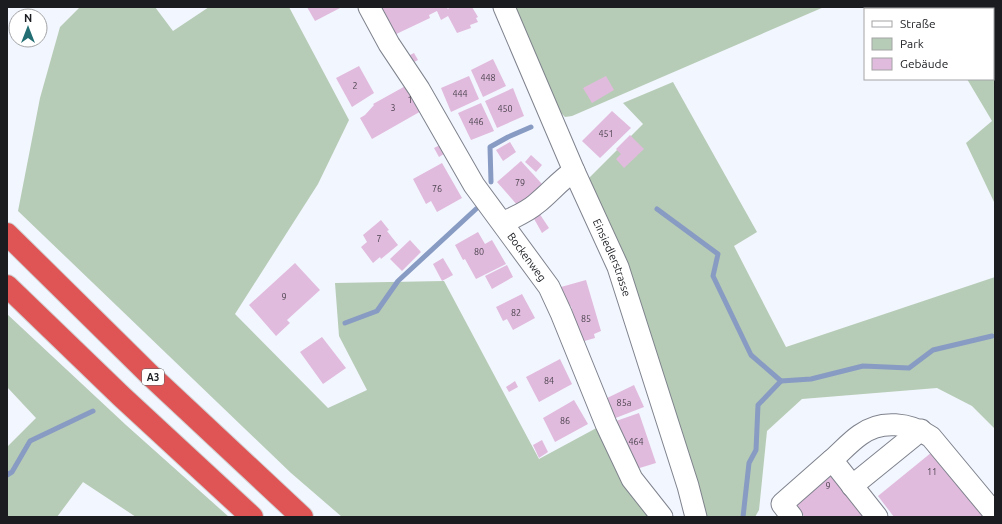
<svg xmlns="http://www.w3.org/2000/svg" width="1002" height="524" viewBox="0 0 1002 524" font-family="Ubuntu,sans-serif">
  <style>
    .green { fill: #b7ccb6 }
    .lines { fill: none; stroke-linecap: round; stroke-linejoin: round }
    .stream { stroke: #889bc3; stroke-width: 5 }
    .building { fill: #e1bbdd }
    .minor-casing { stroke: #7f838d; stroke-width: 23 }
    .highway-casing { stroke: #d1d2d2; stroke-width: 24 }
    .minor { stroke: #fff; stroke-width: 21 }
    .highway { stroke: #df5556; stroke-width: 22 }
    .labels { text-anchor: middle; stroke-width: 3; stroke-linejoin: round; paint-order: stroke }
    .number-label { font-size: 9px; fill: #4c444f }
    .shield { fill: #fff; stroke: #5f6063; stroke-width: 1 }
    .shield-label { font-size: 10px; font-weight: bold; fill: #1a1c20 }
    .street-label { font-size: 11px; fill: #1a1c20; stroke: #fff }
  </style>
  <rect width="100%" height="100%" fill="#f2f6ff"/>
  <g class="green">
    <polygon points="80,7 155,7 173,31 209,7 289,7 349,120 318,184 235,314 328,408 367,390 339,336 335,283 444,281 539,459 602,425 656,517 342,517 291,473 18,211 40,98 60,27"/>
    <polygon points="513,7 824,7 572,116 565,117 560,112"/>
    <polygon points="933,7 995,7 995,204 966,143 992,121 967,79 993,79 993,9 933,9"/>
    <polygon points="673,82 757,232 734,246 786,347 995,277 995,429 972,406 937,388 802,399 767,431 759,510 755,517 696,517 586,181 643,124 623,103"/>
    <polygon points="7,314 126,425 229,517 136,517 83,482 57,517 7,517 7,447 36,418 7,387"/>
  </g>
  <g class="lines">
    <g class="stream">
      <polyline points="491,182 490,147 508,137 531,127"/>
      <polyline points="657,209 718,254 713,276 751,355 781,381"/>
      <polyline points="345,323 377,311 398,281 476,209"/>
      <polyline points="7,475 12,472 30,441 93,411"/>
      <polyline points="743,517 749,463 756,450 758,405 781,381 811,379 863,366 909,368 933,350 992,336"/>
    </g>
  </g>
  <g class="building">
    <polygon points="307,7 342,7 315,21"/>
    <polygon points="376,7 446,7 448,9 450,7 472,7 478,17 476,18 478,22 470,25 471,28 457,33 448,16 441,20 437,11 429,15 430,18 390,37"/>
    <polygon points="880,7 917,7 918,9 881,9"/>
    <polygon points="414,53 418,60 410,64 406,57"/>
    <polygon points="493,59 506,86 483,97 471,70"/>
    <polygon points="359,66 374,93 352,107 336,78"/>
    <polygon points="469,76 479,99 451,112 441,88"/>
    <polygon points="606,76 614,90 592,103 583,88"/>
    <polygon points="409,84 423,110 372,139 360,118 365,115 374,105 373,104"/>
    <polygon points="513,88 524,116 497,128 485,101"/>
    <polygon points="481,103 494,131 471,140 458,113"/>
    <polygon points="612,111 631,128 600,158 582,141"/>
    <polygon points="630,135 644,149 624,168 616,159 621,154 616,149"/>
    <polygon points="510,142 516,152 503,161 496,150"/>
    <polygon points="442,144 447,152 439,157 434,148"/>
    <polygon points="531,155 542,165 536,172 525,162"/>
    <polygon points="521,161 542,184 518,206 497,182"/>
    <polygon points="442,163 462,198 437,212 431,201 426,204 413,179"/>
    <polygon points="539,213 549,228 542,233 533,217"/>
    <polygon points="381,220 389,230 387,231 398,245 381,259 380,257 373,263 361,247 367,242 363,235"/>
    <polygon points="478,232 485,244 492,240 506,264 476,279 465,259 463,260 455,245"/>
    <polygon points="410,240 421,252 402,271 390,259"/>
    <polygon points="443,258 453,275 442,281 433,264"/>
    <polygon points="295,263 320,290 287,320 290,323 276,336 249,305"/>
    <polygon points="507,265 513,277 492,289 485,276"/>
    <polygon points="586,280 601,331 594,334 595,338 581,342 571,306 567,307 561,287"/>
    <polygon points="522,294 535,318 513,330 507,319 503,321 496,307"/>
    <polygon points="322,337 346,368 323,384 300,352"/>
    <polygon points="560,359 572,384 539,402 526,377"/>
    <polygon points="515,381 518,387 509,392 506,387"/>
    <polygon points="634,385 644,407 613,419 603,400"/>
    <polygon points="574,400 588,424 555,442 543,418"/>
    <polygon points="639,413 656,463 633,470 616,421"/>
    <polygon points="542,440 548,452 539,458 533,445"/>
    <polygon points="937,448 991,517 894,517 878,496"/>
    <polygon points="830,469 869,517 805,517 793,502"/>
  </g>
  <g class="lines">
    <g class="minor-casing">
      <g id="minor">
        <path id="s1" d="M369 7 389 44 419 89 474 185 549 287 561 313 606 424 632 479 662 517"/>
        <path id="s2" d="M504 7 574 171 618 267 688 486 696 517"/>
        <path d="M503 223C514 217 527 212 536 204 549 194 560 180 574 171"/>
        <polyline points="852,486 921,430"/>
        <polyline points="792,517 782,504 832,460"/>
        <path d="M877 517 832 460C841 452 850 442 860 435 881 419 910 423 931 437L995 514"/>
      </g>
    </g>
    <g class="highway-casing">
      <g id="highway">
        <polyline points="7,234 149,374 302,517"/>
        <polyline points="7,286 121,396 252,517"/>
      </g>
    </g>
    <use href="#minor" class="minor"/>
    <use href="#highway" class="highway"/>
  </g>
  <g class="labels">
    <g class="number-label">
      <text x="488" y="81">448</text>
      <text x="355" y="89">2</text>
      <text x="460" y="97">444</text>
      <text x="410" y="103">1</text>
      <text x="393" y="111">3</text>
      <text x="505" y="112">450</text>
      <text x="476" y="125">446</text>
      <text x="606" y="137">451</text>
      <text x="520" y="186">79</text>
      <text x="437" y="192">76</text>
      <text x="379" y="242">7</text>
      <text x="479" y="255">80</text>
      <text x="284" y="300">9</text>
      <text x="516" y="316">82</text>
      <text x="586" y="322">85</text>
      <text x="549" y="384">84</text>
      <text x="624" y="406">85a</text>
      <text x="565" y="424">86</text>
      <text x="636" y="445">464</text>
      <text x="932" y="475">11</text>
      <text x="828" y="489">9</text>
    </g>
    <rect class="shield" x="142" y="369" width="22" height="16" rx="3"/>
    <g class="shield-label">
      <text x="153" y="381">A3</text>
    </g>
    <g class="street-label">
      <text dy="4" stroke="none"><textPath href="#s1" startOffset="296">Bockenweg</textPath></text>
      <text dy="4" stroke="none"><textPath href="#s2" startOffset="273">Einsiedlerstrasse</textPath></text>
    </g>
  </g>
  <rect width="1002" height="524" fill="none" stroke="#1a1c20" stroke-width="16"/>
  <rect x="864" y="8" width="130" height="72" fill="#ffffff" stroke="#a3a4a6"/>
  <rect x="872" y="21" width="20" height="6" fill="#ffffff" stroke="#a3a4a6"/>
  <text x="900" y="28" font-size="12" fill="#1a1c20">Straße</text>
  <rect x="872" y="38" width="20" height="12" fill="#b7ccb6" stroke="#a3a4a6"/>
  <text x="900" y="48" font-size="12" fill="#1a1c20">Park</text>
  <rect x="872" y="58" width="20" height="12" fill="#e1bbdd" stroke="#a3a4a6"/>
  <text x="900" y="68" font-size="12" fill="#1a1c20">Gebäude</text>
  <g transform="translate(28 28)"><circle r="19" fill="#ffffff" stroke="#a3a4a6"/>
  <path d="M0-3L7 15L0 10L-7 15Z" fill="#226e72"/>
  <text y="-6" font-size="11" font-weight="bold" text-anchor="middle" fill="#1a1c20">N</text>
  </g>
</svg>
